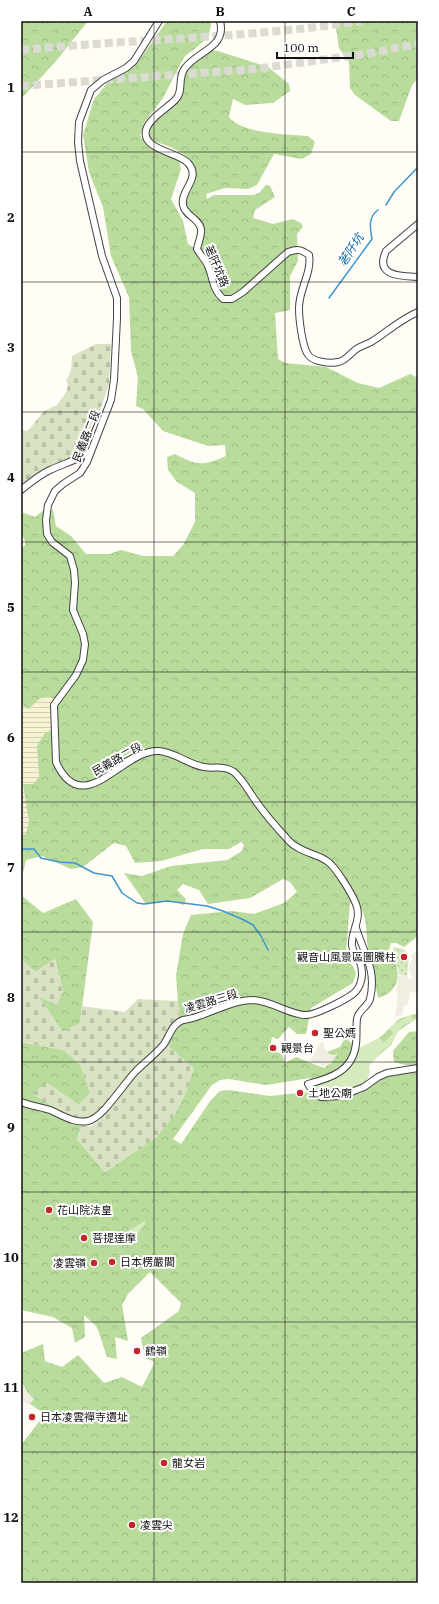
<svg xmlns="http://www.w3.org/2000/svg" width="439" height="1604" viewBox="0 0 439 1604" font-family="'IBM Plex Serif','Noto Sans TC',serif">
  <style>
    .farmland { fill: url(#farmland-rules) }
    .grass { fill: url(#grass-dots) }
    .forest { fill: url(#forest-crowns); fill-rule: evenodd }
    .cemetery { fill: url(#cemetery-stones) }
    .park { fill: #d5ebbd }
    .plaza { fill: #f1ede2 }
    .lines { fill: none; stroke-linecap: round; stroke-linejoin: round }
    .stream { stroke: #3f96cf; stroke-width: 1.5 }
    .trunk-tunnel { stroke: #dbdad3; stroke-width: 8; stroke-dasharray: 8 4; stroke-linecap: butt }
    .tertiary-casing { stroke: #444; stroke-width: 8 }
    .tertiary { stroke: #fff; stroke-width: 6 }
    .grid { fill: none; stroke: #111; stroke-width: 1; stroke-opacity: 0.55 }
    .poi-dot { fill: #c4262e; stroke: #fff; stroke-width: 1.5 }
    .labels { text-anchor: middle; stroke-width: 4; stroke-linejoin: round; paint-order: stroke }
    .street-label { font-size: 11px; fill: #111; stroke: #fff }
    .poi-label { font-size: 11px; fill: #111; stroke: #fff; text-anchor: start }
    .water-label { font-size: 12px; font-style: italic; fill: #1768a6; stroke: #fff }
    .neatline { fill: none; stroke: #111; stroke-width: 1.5 }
    .grid-label { font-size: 13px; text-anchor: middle; font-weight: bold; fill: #111 }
  </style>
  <defs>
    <pattern id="farmland-rules" width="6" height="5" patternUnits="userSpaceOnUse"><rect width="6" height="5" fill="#f6f3d4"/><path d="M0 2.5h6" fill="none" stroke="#d2cfb5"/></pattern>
    <pattern id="grass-dots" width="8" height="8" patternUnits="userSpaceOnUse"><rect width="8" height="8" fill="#d5ebbd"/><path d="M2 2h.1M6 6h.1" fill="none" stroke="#b6c8a1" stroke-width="1.8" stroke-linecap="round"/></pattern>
    <pattern id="forest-crowns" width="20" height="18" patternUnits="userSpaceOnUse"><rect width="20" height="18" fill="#b9dc9c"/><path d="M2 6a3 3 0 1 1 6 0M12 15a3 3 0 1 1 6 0" fill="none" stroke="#9ebc85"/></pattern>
    <pattern id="cemetery-stones" width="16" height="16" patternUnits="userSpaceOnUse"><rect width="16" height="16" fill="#d9e3c4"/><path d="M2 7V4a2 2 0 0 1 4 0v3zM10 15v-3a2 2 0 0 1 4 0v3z" fill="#b9c2a7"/></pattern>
  </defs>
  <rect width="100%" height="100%" fill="#fffdf5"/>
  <polygon class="farmland" points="51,697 58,704 58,726 37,746 39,777 33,784 23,785 30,822 26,834 21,835 21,704 28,709 41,698"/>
  <path class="grass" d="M393 947 404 949 409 956 407 976 399 975C398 965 393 957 393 947Z"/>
  <g class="forest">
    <polygon points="21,21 88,21 57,60 23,97 21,92"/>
    <path d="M167 21H212L208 38 184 57 163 98 144 123 140 136 148 145 179 161 181 169 171 199 183 221 188 244 198 250 200 223C193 216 184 210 183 201 182 185 201 163 180 152 171 146 158 143 148 139L147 131 178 93 181 74 203 50 218 51 268 67 289 84 290 91 273 103 245 105 233 99 229 117C242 134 287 134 308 136L315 142 311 154 302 159 274 154 257 185 248 189 225 188 206 194 207 199 214 195H253L259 193 266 185 270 186 275 197 255 210 253 218 273 224 293 219 301 223 303 227 297 234 298 261 290 276V310L275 313 278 359 285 363 326 367 358 383 379 388 410 374 418 378V936L404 947 396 943H391L389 950C401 968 403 991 378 998 375 981 370 965 368 948 365 930 369 915 355 901L350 903 346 953 356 973 353 983 311 1008 306 1034H297L289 1027 278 1039 272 1037 269 1050 282 1054 285 1063 296 1057 324 1068 328 1065 327 1052 340 1047 345 1038 358 1048 370 1046 387 1031 399 1019 418 1013 417 1018 397 1032 391 1045 369 1064 353 1092 359 1094 387 1076 418 1072V1583H21V1445L45 1414 21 1398V1353L43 1344 45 1361 62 1367 78 1355 104 1383 122 1377 142 1387 155 1362 145 1358 141 1338 179 1311 181 1303 150 1272 128 1294 122 1305 128 1341 115 1337 117 1359 107 1357 97 1327 84 1315 85 1337 75 1343 72 1328 53 1317 21 1310V1042L64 1050 81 1066 90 1093 79 1105 47 1083 33 1094 82 1125 77 1139 105 1172 156 1137 175 1114 193 1068 167 1045 164 1038 179 1016 176 975 183 934 191 915 232 911 254 914 284 903 297 892 290 882 283 879 250 898 208 904 199 890 183 884 177 890 186 899 184 905 171 901 146 904 124 873 142 876 171 866 227 860 242 851 244 845 241 842 229 849H203L161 861 135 863 126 846 114 843 83 867 71 869 42 856 26 860 21 881V835L26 834 29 822 23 784H33L39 777 37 746 44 734 58 726V704L51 697 41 698 28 709 21 704V549L26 544 21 531V512L35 517 44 510H53L56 526 71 536 86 554H109L121 550 143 556H173L183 545 195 522V493L177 482 168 470 167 457 175 454C198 466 202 466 226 456L225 445 208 446 163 431 143 409 136 406 138 377 131 351 129 297 111 256 103 207 89 172 83 135 94 99 109 81 134 67ZM310 1078 308 1092 270 1096 229 1090 220 1091 211 1100 181 1144 173 1139 212 1085 220 1080 229 1079 266 1085Z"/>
    <polygon points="335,21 418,21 418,78 412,85 399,121 391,121 355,95 350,88 349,62 339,48"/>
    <polygon points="21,895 43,913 76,899 93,922 80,1023 63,1032 38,996 56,1004 63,991 55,959 35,972 23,961 21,953"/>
    <polygon points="418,1031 418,1065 406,1065 394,1062 393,1051 409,1032"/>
  </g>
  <g class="cemetery">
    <polygon points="96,344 111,344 109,385 88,444 79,456 49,466 21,486 21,430 28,431 44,411 57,405 67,391 68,384 66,381 71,371 72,356"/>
    <polygon points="21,953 23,961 35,972 55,959 63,991 57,1005 39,997 63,1032 80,1023 82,1006 125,1012 138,999 178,1001 179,1016 164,1038 121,1083 99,1114 75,1120 32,1094 47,1083 79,1105 90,1093 81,1066 64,1050 21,1042"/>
    <path d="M167 1045 194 1068C187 1094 176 1119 155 1137 140 1150 121 1161 105 1172L77 1139 82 1125 90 1127C109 1116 116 1096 131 1080 141 1067 155 1057 167 1045Z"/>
  </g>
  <g class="park">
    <path d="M411 1015 414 1020 402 1026 389 1046 382 1051 369 1066C369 1069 370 1072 369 1075 365 1091 329 1098 316 1091L314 1085 333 1080 349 1068 359 1048 379 1038 384 1042 393 1033 390 1029 394 1024Z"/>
    <path d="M146 1220C142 1234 132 1236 119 1240L117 1238Z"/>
  </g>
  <g class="plaza">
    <polygon points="416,951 418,954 418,965 415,968 418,973 418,993 410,992 408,1004 404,1006 402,1015 395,1017 398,996 396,991 398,976 407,976 408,979 412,979 409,968 412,959 411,955"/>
    <polygon points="320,1042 324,1043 324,1048 329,1054 334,1055 338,1053 331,1064 323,1066 310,1061"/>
    <polygon points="21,1380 28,1393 34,1399 29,1405 21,1400"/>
  </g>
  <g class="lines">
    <g class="stream">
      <polyline points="386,205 394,192 418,167"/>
      <path d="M329 298 372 239C370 228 368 217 378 210"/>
      <polyline points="21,849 34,849 41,858 59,862 75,863 94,873 112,876 122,893 137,903 144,904 167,901 207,906 223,911 244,920 253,925 261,936 268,950"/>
    </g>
    <g class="trunk-tunnel">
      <path d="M21 50C135 39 249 38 362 21"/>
      <polyline points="21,86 255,69 371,53 418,44"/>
    </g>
    <g class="tertiary-casing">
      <g id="tertiary">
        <path d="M220 21C227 48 197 51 185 68 177 78 184 90 176 99 168 108 149 118 146 130 141 150 179 152 188 163 202 178 180 190 183 205 185 216 199 218 201 229 202 235 198 243 197 249 200 255 206 260 208 266 214 279 211 287 223 299H232L243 292 288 252C297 249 301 249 309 255 312 273 299 289 299 308 299 319 302 344 307 353 311 362 330 364 338 362 345 361 350 354 355 350 360 346 366 345 371 342 387 332 401 319 418 312"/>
        <path d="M418 224 386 251C374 277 402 276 418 277"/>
        <path d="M21 490C30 483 39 475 50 470 63 464 77 460 90 452"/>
        <path d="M356 928C364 954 377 970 370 999 368 1007 358 1010 357 1019 356 1027 357 1035 356 1044 353 1071 331 1078 308 1084L313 1092 321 1097 341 1096 364 1087 378 1077 387 1073 418 1068"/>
        <path d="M21 1102C31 1106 41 1107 50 1110 62 1115 75 1124 88 1121 103 1118 124 1083 136 1071 145 1062 156 1054 164 1044 170 1035 172 1024 183 1020 187 1019 191 1019 196 1017 215 1011 233 1000 254 1000 271 1001 291 1015 305 1015 314 1016 345 1000 353 994 362 987 364 973 360 962 357 956 351 950 352 943 352 929 362 919 356 904 352 894 336 867 327 861 315 853 299 852 289 841 276 827 263 812 253 797 247 788 242 779 234 772 224 765 215 769 204 767 189 765 175 752 159 751 124 748 83 822 56 762L54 705 76 675 83 660 85 644 83 634 73 610 75 583 74 570 70 556 52 542 47 534 46 520 48 505 55 491 63 484 80 473 87 462 111 400 114 380 117 318V298L102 256 80 161 78 142 79 122 91 90 103 80 126 68 134 61 159 21"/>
      </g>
    </g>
    <use href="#tertiary" class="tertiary"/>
  </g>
  <path class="grid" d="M154 21V1583M285 21V1583M21 152H418M21 282H418M21 412H418M21 542H418M21 672H418M21 802H418M21 932H418M21 1062H418M21 1192H418M21 1322H418M21 1452H418"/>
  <g class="poi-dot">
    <circle cx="404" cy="957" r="4"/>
    <circle cx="315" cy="1033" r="4"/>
    <circle cx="273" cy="1048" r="4"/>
    <circle cx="300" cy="1093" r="4"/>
    <circle cx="49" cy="1210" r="4"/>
    <circle cx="84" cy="1238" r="4"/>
    <circle cx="112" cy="1262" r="4"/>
    <circle cx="94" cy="1263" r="4"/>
    <circle cx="137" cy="1351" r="4"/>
    <circle cx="32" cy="1417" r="4"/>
    <circle cx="164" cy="1463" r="4"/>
    <circle cx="132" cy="1525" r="4"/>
  </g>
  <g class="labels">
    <g class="street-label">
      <text transform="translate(217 266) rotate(67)" y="4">荖阡坑路</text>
      <text transform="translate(86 436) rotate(-68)" y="4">民義路二段</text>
      <text transform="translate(117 759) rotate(-29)" y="4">民義路二段</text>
      <text transform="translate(211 1001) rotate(-17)" y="4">凌雲路三段</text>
    </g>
    <g class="poi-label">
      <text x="396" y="961" text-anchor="end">觀音山風景區圖騰柱</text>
      <text x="323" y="1037">聖公媽</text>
      <text x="281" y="1052">觀景台</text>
      <text x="308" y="1097">土地公廟</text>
      <text x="57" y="1214">花山院法皇</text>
      <text x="92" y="1242">菩提達摩</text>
      <text x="120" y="1266">日本楞嚴閣</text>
      <text x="86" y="1267" text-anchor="end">凌雲嶺</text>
      <text x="145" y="1355">鶴嶺</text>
      <text x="40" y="1421">日本凌雲禪寺遺址</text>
      <text x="172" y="1467">龍女岩</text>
      <text x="140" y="1529">凌雲尖</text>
    </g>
    <g class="water-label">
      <text transform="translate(351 250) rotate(-57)" y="4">荖阡坑</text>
    </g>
  </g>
  <rect width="439" height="1604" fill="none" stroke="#ffffff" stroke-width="44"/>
  <path d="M277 52v6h76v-6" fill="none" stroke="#111111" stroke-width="2"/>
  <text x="283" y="52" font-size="12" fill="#111111" stroke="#ffffff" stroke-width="3" paint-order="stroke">100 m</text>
  <rect x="22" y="22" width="395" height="1560" class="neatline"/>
  <g class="grid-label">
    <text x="88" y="16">A</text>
    <text x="220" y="16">B</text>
    <text x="351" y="16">C</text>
    <text x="11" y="92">1</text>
    <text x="11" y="222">2</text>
    <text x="11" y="352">3</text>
    <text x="11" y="482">4</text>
    <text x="11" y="612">5</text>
    <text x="11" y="742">6</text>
    <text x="11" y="872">7</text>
    <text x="11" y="1002">8</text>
    <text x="11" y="1132">9</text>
    <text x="11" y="1262">10</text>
    <text x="11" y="1392">11</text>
    <text x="11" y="1522">12</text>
  </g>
</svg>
